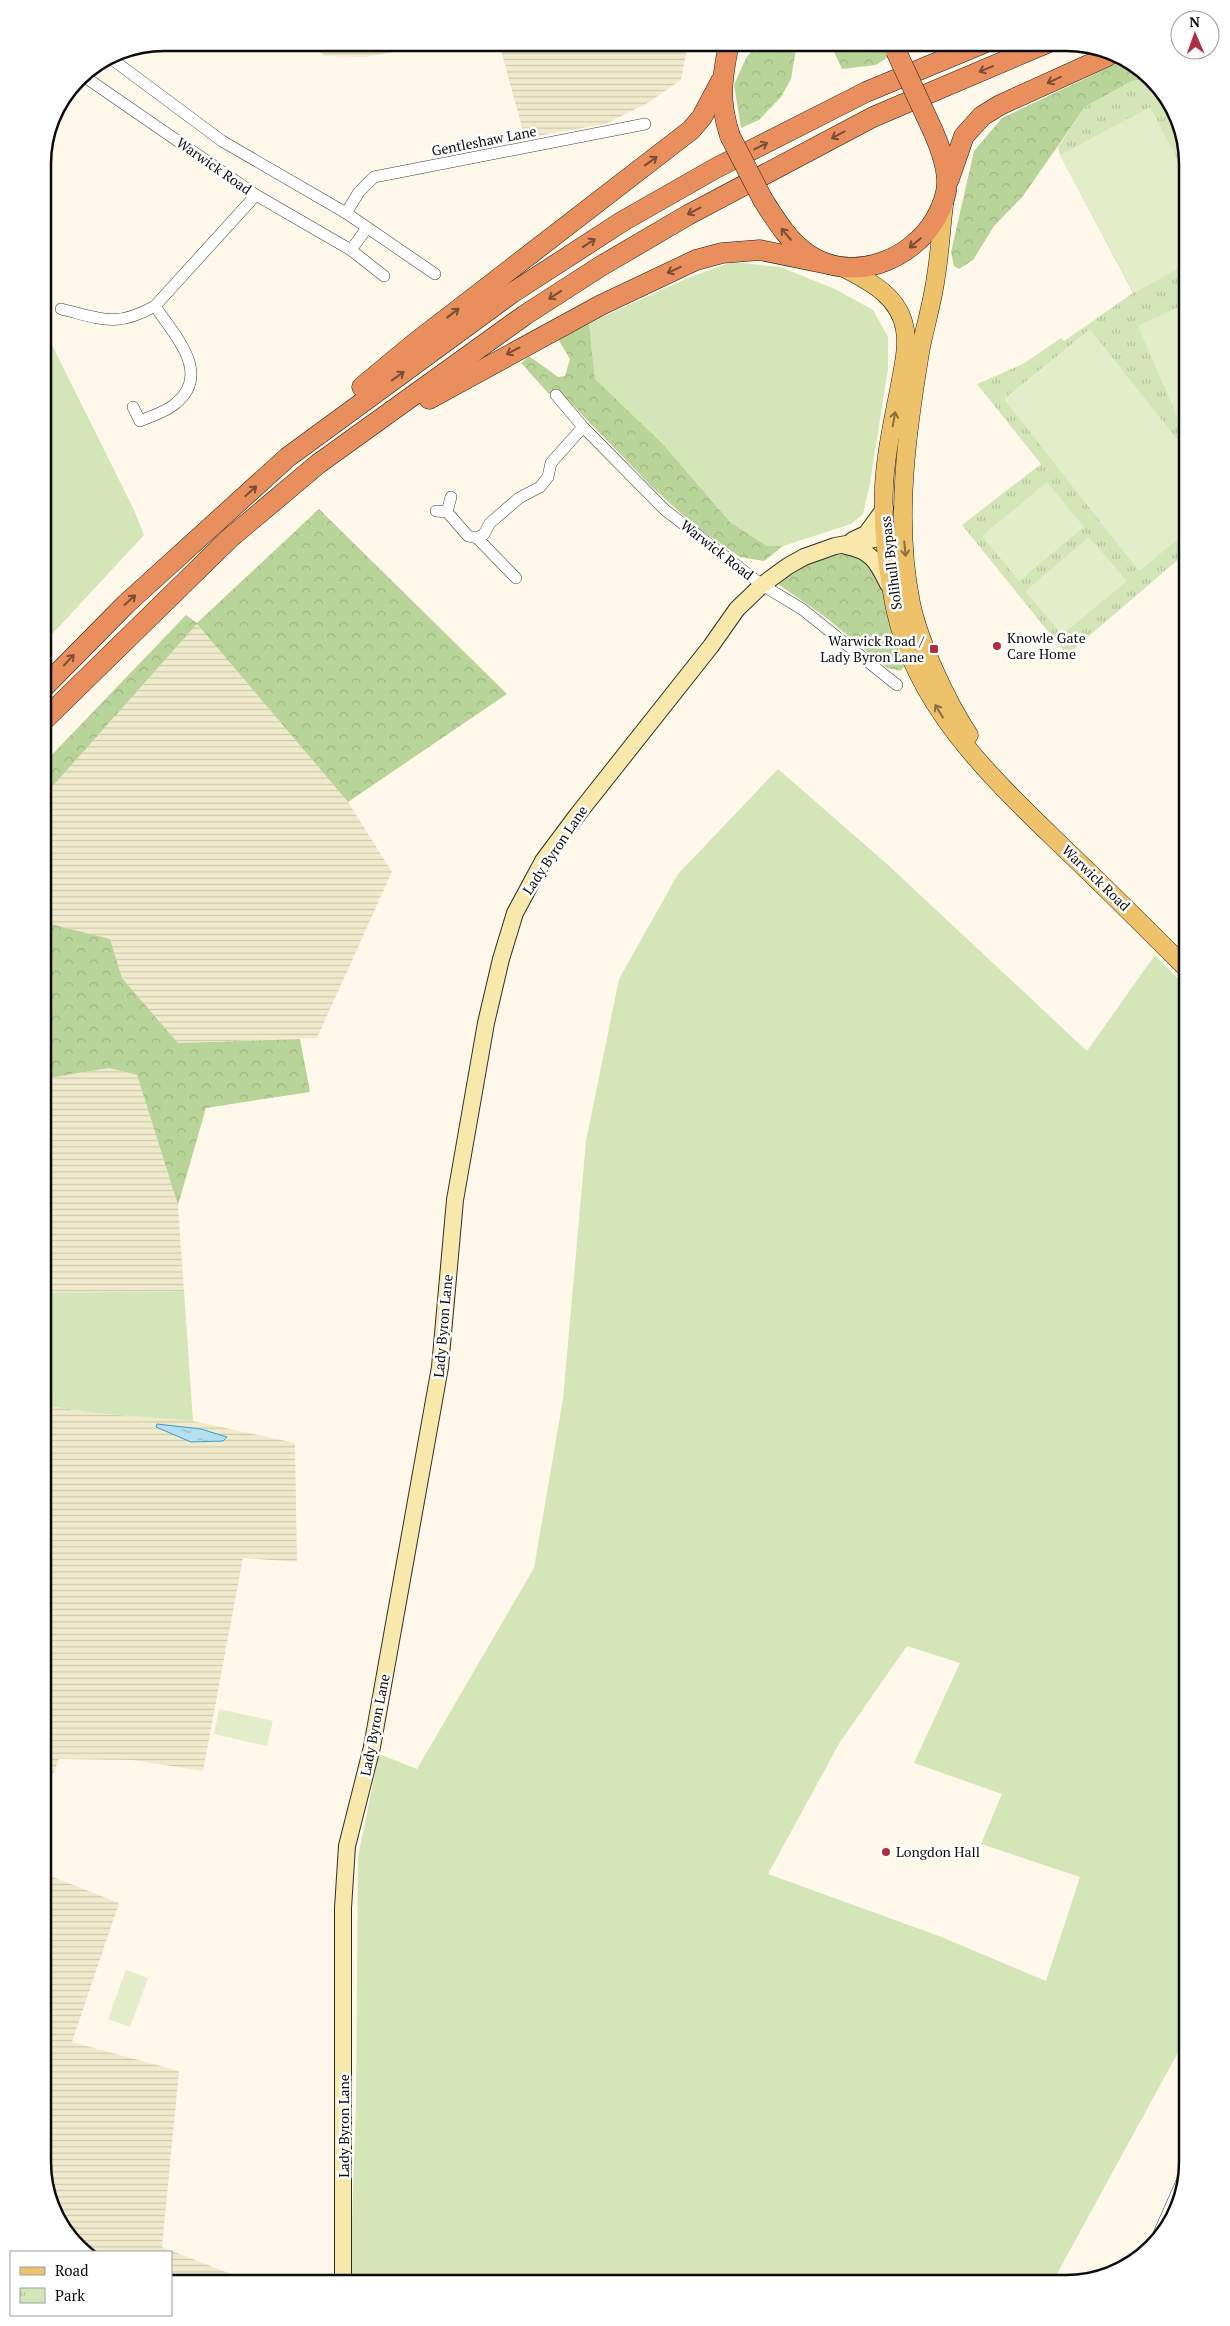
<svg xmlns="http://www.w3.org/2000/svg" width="1230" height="2326" viewBox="0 0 1230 2326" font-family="'PT Serif',serif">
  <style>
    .farmland { fill: url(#farmland-rules) }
    .grass { fill: #d4e5b8; fill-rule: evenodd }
    .forest { fill: url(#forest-crowns) }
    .park { fill: url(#park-tufts) }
    .pitch { fill: #e4edc9 }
    .water { fill: url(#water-ripples); stroke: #409cc2 }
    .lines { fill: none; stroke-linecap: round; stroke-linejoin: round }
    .street-casing { stroke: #3e3e3e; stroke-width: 12 }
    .secondary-casing { stroke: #2d2d2d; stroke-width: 18 }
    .primary-casing { stroke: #1c1c1c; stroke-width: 19 }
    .highway-casing { stroke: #1c1c1c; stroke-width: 21 }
    .street { stroke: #fff; stroke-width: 11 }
    .secondary { stroke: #f9e8ab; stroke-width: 16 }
    .primary { stroke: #eec16b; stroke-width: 18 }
    .highway { stroke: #e98f5d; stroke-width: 20 }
    .highway-bridge-casing { stroke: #1c1c1c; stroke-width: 21; stroke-linecap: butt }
    .highway-bridge { stroke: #e98f5d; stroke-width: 20 }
    .oneway { stroke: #7a4d34 }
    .oneway2 { stroke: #886f40 }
    .poi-dot { fill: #b02e42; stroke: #fff; stroke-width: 2 }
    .labels { text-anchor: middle; stroke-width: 5; stroke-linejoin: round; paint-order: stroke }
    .street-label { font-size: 14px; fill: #0b0b0b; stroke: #fff }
    .poi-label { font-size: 14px; fill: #0b0b0b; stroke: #fff; text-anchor: start }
    .rim { fill: none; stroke: #0b0b0b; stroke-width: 2.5 }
  </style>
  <defs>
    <pattern id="farmland-rules" width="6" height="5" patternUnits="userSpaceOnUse" patternTransform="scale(1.25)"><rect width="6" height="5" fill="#f1ebcd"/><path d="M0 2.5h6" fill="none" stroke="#cdc8af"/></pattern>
    <pattern id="forest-crowns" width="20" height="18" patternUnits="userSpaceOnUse" patternTransform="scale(1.25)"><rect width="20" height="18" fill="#b9d498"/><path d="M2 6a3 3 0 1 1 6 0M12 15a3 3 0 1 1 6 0" fill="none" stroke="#9eb582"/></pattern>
    <pattern id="park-tufts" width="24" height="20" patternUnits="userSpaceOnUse" patternTransform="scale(1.25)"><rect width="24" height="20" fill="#d4e5b8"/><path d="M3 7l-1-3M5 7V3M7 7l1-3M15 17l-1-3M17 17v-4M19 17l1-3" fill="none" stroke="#b5c39d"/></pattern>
    <pattern id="water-ripples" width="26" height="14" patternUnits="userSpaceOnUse" patternTransform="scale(1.25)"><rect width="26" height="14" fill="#b4e0f1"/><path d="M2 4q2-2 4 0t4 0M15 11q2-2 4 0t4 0" fill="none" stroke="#99bfcd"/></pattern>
  </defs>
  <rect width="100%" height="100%" fill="#fef8eb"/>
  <g class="farmland">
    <polygon points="307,43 449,43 364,57 325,56"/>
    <polygon points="499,43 688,43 681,80 646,104 605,124 525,138"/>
    <polygon points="197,624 348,802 392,872 317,1038 178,1043 122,978 110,939 43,922 43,797"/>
    <polygon points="109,1068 137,1075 178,1205 184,1291 43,1293 43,1079"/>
    <polygon points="43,1405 94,1413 193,1421 295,1443 297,1562 243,1558 203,1771 132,1760 59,1759 43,1801"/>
    <polygon points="43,1873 119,1903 72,2042 179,2071 162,2247 236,2276 235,2283 171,2283 171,2252 88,2252 52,2209 43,2162"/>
  </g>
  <g class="grass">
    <polygon points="732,262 780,267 835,289 873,310 888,337 888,369 870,483 863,514 851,524 783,546 767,546 730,522 662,443 595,379 589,323 690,277"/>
    <polygon points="43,321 47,335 134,510 144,535 43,644"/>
    <path d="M778 769 887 864 1087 1051 1155 955 1187 988V2036L1052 2283H350L356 2103 358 1857 379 1754 417 1769 534 1568 563 1399 586 1141 619 979 678 874ZM907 1646 960 1663 914 1763 1002 1794 981 1844 1080 1877 1046 1981 939 1936 768 1874 840 1742Z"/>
    <polygon points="184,1291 193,1421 94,1413 43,1405 43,1293"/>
  </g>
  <g class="forest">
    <polygon points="758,43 797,43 791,79 781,97 759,120 741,128 734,85 746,58"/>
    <polygon points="830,43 882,43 891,55 876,65 842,69"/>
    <polygon points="1122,61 1140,67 1149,79 1132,81 1085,107 1023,196 994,226 973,260 959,269 954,266 951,252 974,151 1002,118"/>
    <polygon points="589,323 595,379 662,443 730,522 767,546 783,546 764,561 740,557 695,526 653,488 560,392 549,394 521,363 529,356 558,377 565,376 570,359 558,339"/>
    <polygon points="319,509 507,694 348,802 197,624 43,797 43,764 186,615 197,623"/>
    <polygon points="852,552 866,560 882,588 905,665 901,671 887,668 824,616 775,582 823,554"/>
    <polygon points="43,922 110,939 122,978 178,1043 300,1039 310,1092 206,1108 178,1205 137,1075 109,1068 43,1079"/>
  </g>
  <polygon class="park" points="1149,79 1178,117 1187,164 1187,552 1067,655 962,525 1041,464 977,384 1023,364 1061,338 1064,341 1133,293 1060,155 1058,147 1085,107 1132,81"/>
  <g class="pitch">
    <polygon points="1150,107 1187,177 1187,264 1134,293 1060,155"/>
    <polygon points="1187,303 1187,414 1178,419 1138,326"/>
    <polygon points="1090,329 1187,452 1187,532 1139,571 1004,399"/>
    <polygon points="1047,482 1084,527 1019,581 982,536"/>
    <polygon points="1089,537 1127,581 1062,635 1025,591"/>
    <polygon points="219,1709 273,1721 267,1746 214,1734"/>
    <polygon points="126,1970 148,1978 130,2027 108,2019"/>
  </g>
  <polygon class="water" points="157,1424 201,1429 227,1437 223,1441 191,1442 156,1427"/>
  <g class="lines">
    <g class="street-casing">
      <g id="street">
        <polyline points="109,57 222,141 346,213 435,274"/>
        <polyline points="82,75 256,195 351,250 384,276"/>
        <polyline points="346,213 359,192 374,177 645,124"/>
        <polyline points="351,250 367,228"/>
        <path d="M61 309C102 319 116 328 155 306"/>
        <polyline points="556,395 583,427 665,510 762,585 802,609 897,685"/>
        <path d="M133 407 140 421C151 416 166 412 175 404 213 374 174 335 155 306L256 195"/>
        <polyline points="436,511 447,512 468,536 477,538 484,534 490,523 519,498 540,487 548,477 551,463 583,427"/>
        <polyline points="447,512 451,497"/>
        <polyline points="477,538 516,578"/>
        <polyline points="1157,2238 1182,2181"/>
      </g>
    </g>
    <g class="secondary-casing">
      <g id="secondary">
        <polyline points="853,540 866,534 885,508"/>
        <path d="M846 546C872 551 877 562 888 584"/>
        <polyline points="343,2283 343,1908 347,1846 372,1747 440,1367 455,1200 486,1023 501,959 515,913 543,861 578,814 711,646 737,609 762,585 788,566 804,557 835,546 886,537"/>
      </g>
    </g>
    <g class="primary-casing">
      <g id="primary">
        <path d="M944 205C941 228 940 253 936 276 933 300 926 323 921 347 907 430 894 520 911 603 919 642 947 702 969 735"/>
        <path d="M842 267C869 281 900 296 905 330 908 348 903 367 900 385 895 411 889 437 886 464 880 510 886 562 895 608 916 709 995 781 1066 850 1107 889 1147 929 1187 969"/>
      </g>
    </g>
    <g class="highway-casing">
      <g id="highway">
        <path d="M729 43C722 79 718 99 730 136"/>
        <polyline points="949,179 964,136 982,116 1000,105 1108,56"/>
        <path d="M763 200C776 220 788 241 809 255 853 283 911 261 936 218 942 207 947 195 947 182 947 165 940 147 933 131"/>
        <polyline points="362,387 415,343 691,130 702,117 721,81"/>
        <polyline points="429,399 601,305 696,260 722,253 760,250 828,264"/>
        <polyline points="43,688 126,604 288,457 512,293 623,221 716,168 866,92 984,43"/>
        <polyline points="43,721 230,538 318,464 525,315 601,266 688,215 873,117 1047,43"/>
      </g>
    </g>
    <use href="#street" class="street"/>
    <use href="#secondary" class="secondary"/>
    <use href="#primary" class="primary"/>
    <use href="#highway" class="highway"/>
    <g class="highway-bridge-casing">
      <g id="highway-bridge">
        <polyline points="896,51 933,131"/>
        <polyline points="730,136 763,200"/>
      </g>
    </g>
    <use href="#highway-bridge" class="highway-bridge"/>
  </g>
  <defs><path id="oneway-shaft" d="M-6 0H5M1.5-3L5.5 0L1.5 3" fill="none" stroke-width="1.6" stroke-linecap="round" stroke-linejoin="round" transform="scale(1.25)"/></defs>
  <g class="oneway">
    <use href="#oneway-shaft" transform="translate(986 69) rotate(157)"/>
    <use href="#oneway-shaft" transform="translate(1054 80) rotate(155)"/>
    <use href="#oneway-shaft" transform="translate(838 135) rotate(152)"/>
    <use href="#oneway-shaft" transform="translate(761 146) rotate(-27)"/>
    <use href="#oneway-shaft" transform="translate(651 161) rotate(-36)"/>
    <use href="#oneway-shaft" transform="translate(694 211) rotate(152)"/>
    <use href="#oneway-shaft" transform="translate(786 234) rotate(-130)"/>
    <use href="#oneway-shaft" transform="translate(589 243) rotate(-33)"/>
    <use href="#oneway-shaft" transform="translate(915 243) rotate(140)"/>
    <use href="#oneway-shaft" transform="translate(674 270) rotate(156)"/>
    <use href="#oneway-shaft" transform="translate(555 295) rotate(147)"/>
    <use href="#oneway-shaft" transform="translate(453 313) rotate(-38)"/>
    <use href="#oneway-shaft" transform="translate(513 351) rotate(152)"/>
    <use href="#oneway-shaft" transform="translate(398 376) rotate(-36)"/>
    <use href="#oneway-shaft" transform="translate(251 491) rotate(-42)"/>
    <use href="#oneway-shaft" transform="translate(130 600) rotate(-42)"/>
    <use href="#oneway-shaft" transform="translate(69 660) rotate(-47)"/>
  </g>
  <g class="oneway2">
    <use href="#oneway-shaft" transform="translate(894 419) rotate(-80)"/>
    <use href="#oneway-shaft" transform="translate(905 549) rotate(84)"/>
    <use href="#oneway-shaft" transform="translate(939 711) rotate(-121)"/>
  </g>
  <g class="poi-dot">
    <circle cx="997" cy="646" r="5"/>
    <rect x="929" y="644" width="10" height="10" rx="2.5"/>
    <circle cx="886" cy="1852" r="5"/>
  </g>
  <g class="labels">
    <g class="street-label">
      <text transform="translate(484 141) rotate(-11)" y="5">Gentleshaw Lane</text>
      <text transform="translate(214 166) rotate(35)" y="5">Warwick Road</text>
      <text transform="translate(717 550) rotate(38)" y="5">Warwick Road</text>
      <text transform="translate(891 563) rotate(-97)" y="5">Solihull Bypass</text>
      <text transform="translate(555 850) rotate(-56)" y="5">Lady Byron Lane</text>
      <text transform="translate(1096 878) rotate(44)" y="5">Warwick Road</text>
      <text transform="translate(443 1326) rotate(-85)" y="5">Lady Byron Lane</text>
      <text transform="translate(375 1725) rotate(-79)" y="5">Lady Byron Lane</text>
      <text transform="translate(344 2126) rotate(-90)" y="5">Lady Byron Lane</text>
    </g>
    <g class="poi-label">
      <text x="1007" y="643">Knowle Gate<tspan x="1007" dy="16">Care Home</tspan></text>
      <text x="924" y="646" text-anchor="end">Warwick Road /<tspan x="924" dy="16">Lady Byron Lane</tspan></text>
      <text x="896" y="1857">Longdon Hall</text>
    </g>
  </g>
  <path d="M0 0H1230V2326H0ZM164 51H1066A113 113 0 0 1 1179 164V2162A113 113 0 0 1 1066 2275H164A113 113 0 0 1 51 2162V164A113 113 0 0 1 164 51Z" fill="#fff" fill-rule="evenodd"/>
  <path class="rim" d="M164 51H1066A113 113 0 0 1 1179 164V2162A113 113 0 0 1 1066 2275H164A113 113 0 0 1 51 2162V164A113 113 0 0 1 164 51Z"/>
  <rect x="10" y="2251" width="162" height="65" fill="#ffffff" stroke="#9d9d9d"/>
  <rect x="20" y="2267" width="25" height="8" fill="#eec16b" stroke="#9d9d9d"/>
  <text x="55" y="2276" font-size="15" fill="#0b0b0b">Road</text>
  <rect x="20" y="2288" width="25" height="15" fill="url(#park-tufts)" stroke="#9d9d9d"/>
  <text x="55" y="2301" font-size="15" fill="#0b0b0b">Park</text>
  <g transform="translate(1195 35) rotate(358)"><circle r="24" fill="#ffffff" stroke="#9d9d9d"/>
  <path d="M0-4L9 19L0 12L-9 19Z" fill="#b02e42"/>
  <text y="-8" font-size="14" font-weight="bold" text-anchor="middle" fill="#0b0b0b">N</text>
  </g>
</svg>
